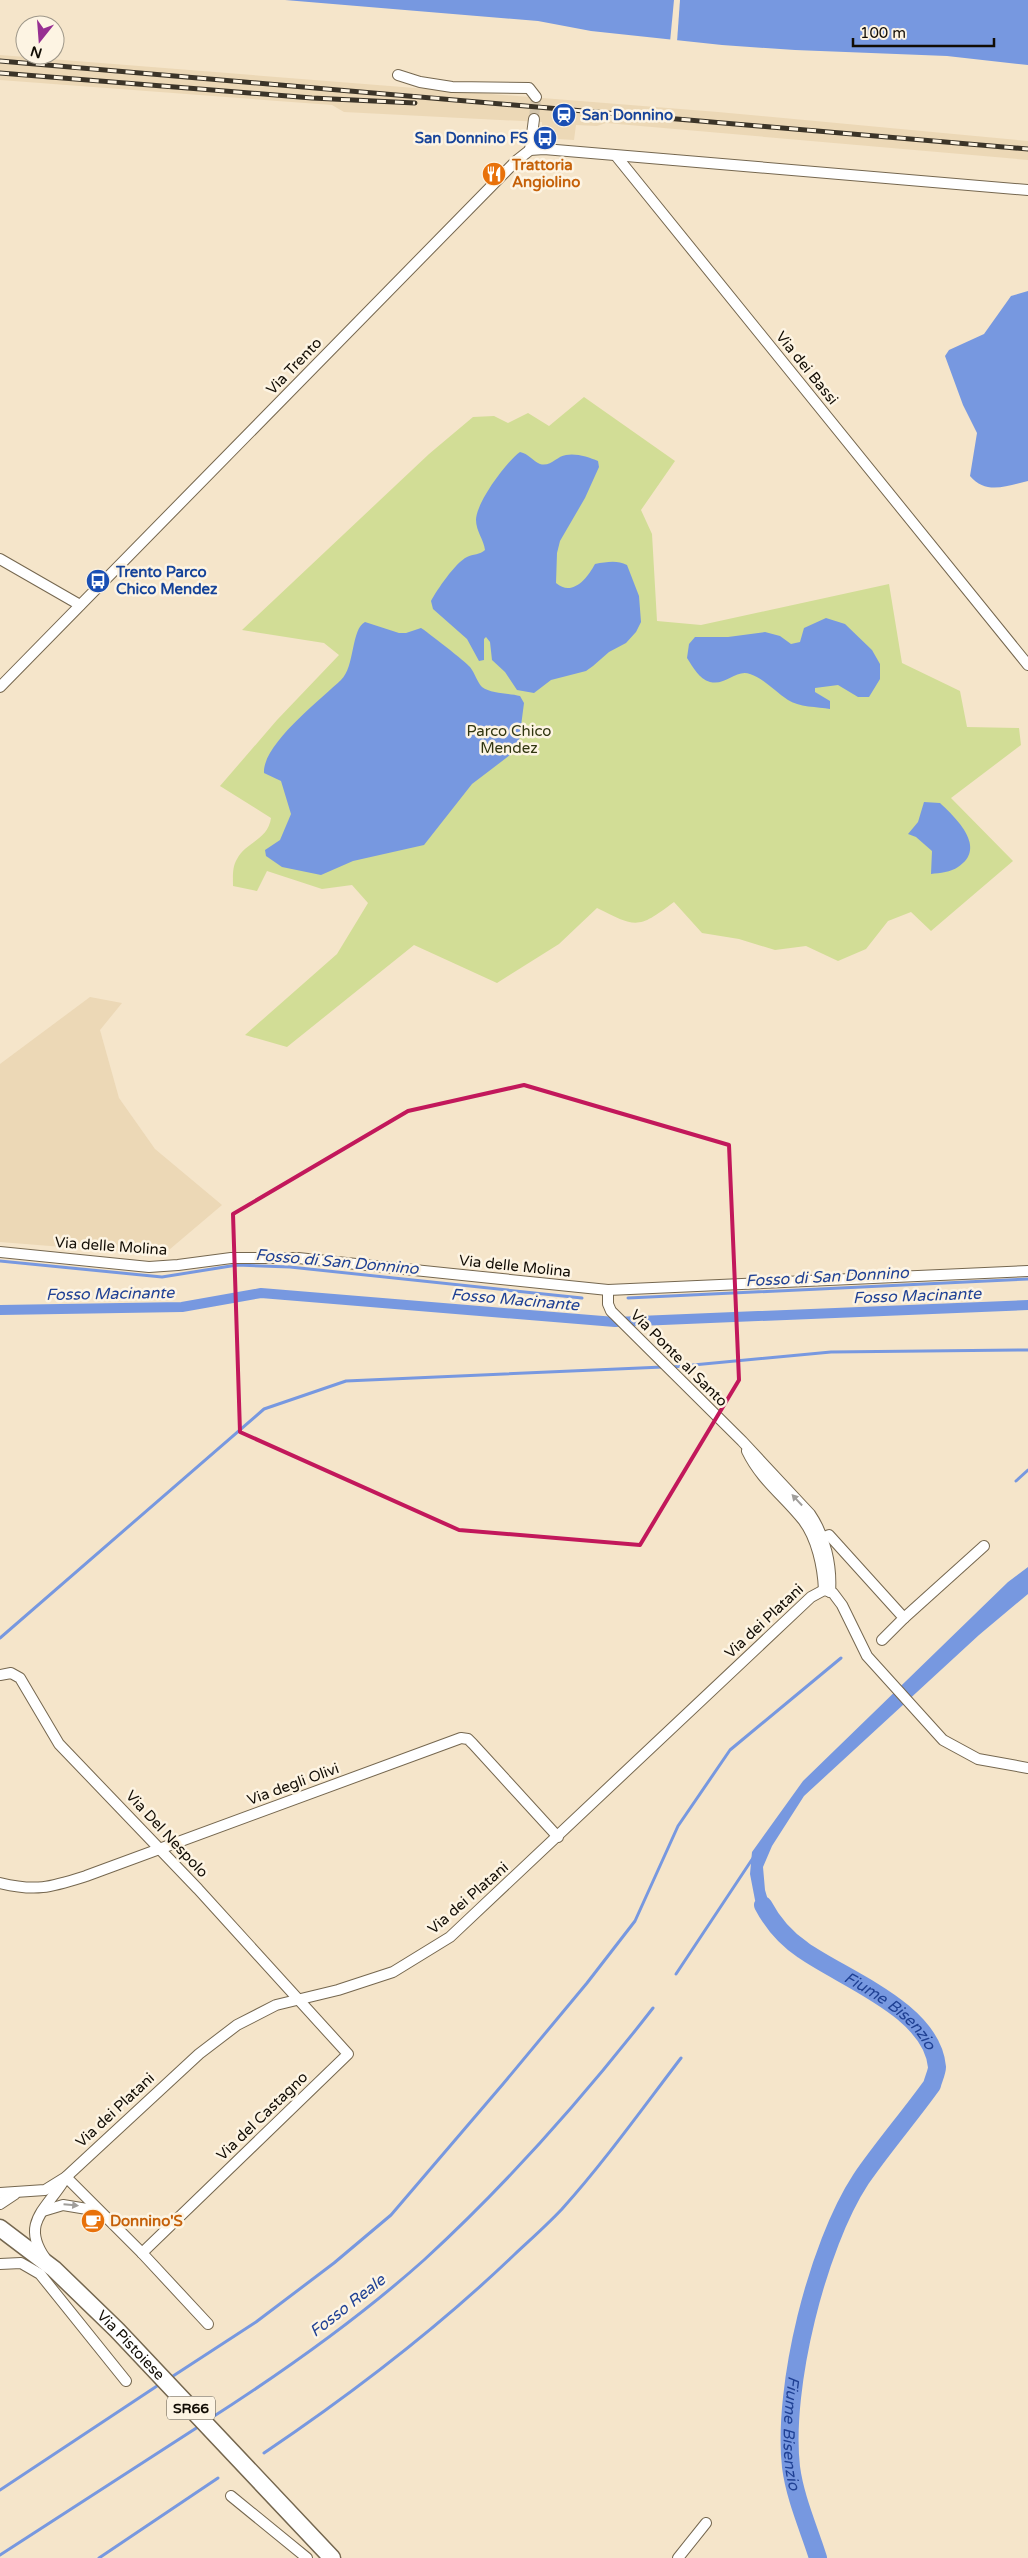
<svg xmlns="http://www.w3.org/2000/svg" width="1028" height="2558" viewBox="0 0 1028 2558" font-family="'Varela Round',sans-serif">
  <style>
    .built { fill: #ecd8b6 }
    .green { fill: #d2dd96 }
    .water { fill: #7798e0 }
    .pier { fill: #f5e5ca }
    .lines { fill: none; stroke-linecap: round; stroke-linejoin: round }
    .stream { stroke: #7798e0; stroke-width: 3 }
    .canal { stroke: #7798e0; stroke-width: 10 }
    .river { stroke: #7798e0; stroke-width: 18 }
    .minor-tunnel { stroke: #d3c5ac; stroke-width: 10; stroke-dasharray: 10 5; stroke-linecap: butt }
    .minor-casing { stroke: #75674f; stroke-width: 12 }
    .primary-casing { stroke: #75674f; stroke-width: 19 }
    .minor { stroke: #fff; stroke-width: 10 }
    .primary { stroke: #fff; stroke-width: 16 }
    .rail-casing { stroke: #3b3428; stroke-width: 5 }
    .rail { stroke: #fdf4e3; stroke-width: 3; stroke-dasharray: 9; stroke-linecap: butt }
    .oneway { fill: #a09e9b }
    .marked { fill: none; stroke: #c2185b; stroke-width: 4; stroke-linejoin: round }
    .labels { text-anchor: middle; stroke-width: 5; stroke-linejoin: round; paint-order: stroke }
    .shield { fill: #fdf4e3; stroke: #585248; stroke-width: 1 }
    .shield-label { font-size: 14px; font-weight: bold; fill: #120d05 }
    .transit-label { font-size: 15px; font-weight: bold; fill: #164399; stroke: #fdf4e3; text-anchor: start }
    .food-label { font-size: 15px; font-weight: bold; fill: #c56008; stroke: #fdf4e3; text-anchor: start }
    .street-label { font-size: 15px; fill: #120d05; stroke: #fdf4e3 }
    .park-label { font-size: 15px; fill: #313610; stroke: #fdf4e3 }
    .water-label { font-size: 16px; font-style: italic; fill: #204194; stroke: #fdf4e3 }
  </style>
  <rect width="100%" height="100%" fill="#f5e5ca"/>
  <g class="built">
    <polygon points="0,55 718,112 1028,141 1028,160 606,123 597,126 576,125 574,140 542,138 542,122 344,112 332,105 0,80"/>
    <polygon points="90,997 122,1003 100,1030 119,1098 155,1149 222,1205 163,1255 0,1242 0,1064"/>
  </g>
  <path class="green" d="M584 397 675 461 641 510 652 534 657 621 701 625 889 584 902 663 960 691 967 727 1019 728 1021 745 951 798 1013 861 931 931 911 912 888 921 866 949 838 961 806 946 775 950 739 939 702 933 674 902C638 929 637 928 597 908L559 944 497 983 414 945 287 1047 245 1035 337 954 368 903 352 885 322 889 267 871 257 891 233 886C233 877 232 867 237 859 246 842 268 840 271 818L220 786 277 720 339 655 324 643 242 630 429 454 473 417 494 416 508 423 528 413 549 426Z"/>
  <g class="water">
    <polygon points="285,0 1028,0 1028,65 947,56 795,50 722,45 591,31 538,21"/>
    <path d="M1028 291V481C1006 486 986 495 970 476L977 433 963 405 945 356 949 350 984 334 1011 296Z"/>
    <path d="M520 452C529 454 533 461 540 464 551 467 557 456 566 455 576 453 589 457 598 461L599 467 585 498 560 541 557 553 556 583C572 597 587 579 595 564 607 562 617 560 627 565L639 596 641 622 636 632 626 643 609 652 593 666 586 671 551 680 534 693 517 690 505 672 492 660 490 642 486 637 484 639V660L479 661 467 639 433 609 431 601C437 590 455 563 467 557 473 554 480 555 485 550 484 540 476 531 476 520 476 503 506 462 520 452Z"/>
    <path d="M826 618 845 624 872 650 880 664V679L869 697H858L838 685 815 688V692L830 701V709C818 707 798 707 788 700 775 692 765 679 750 674 736 669 726 686 710 682 699 679 693 667 687 658L689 644 695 637H728L765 632 780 636 791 644 800 642 804 628Z"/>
    <path d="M365 622 399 633H406L421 628C425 630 467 663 470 667 475 673 477 682 482 687 491 694 509 693 520 696L524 703 518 749 472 784 424 845 353 861 321 875 282 867 266 856 265 850 280 840 291 814 281 781 264 773C262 745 321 699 341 680 355 667 351 629 365 622Z"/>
    <path d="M924 802 940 803C956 818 988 848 958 867 951 872 940 873 931 874L932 851 916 837 908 834 918 822Z"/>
    <polygon points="1028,1567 1028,1594 979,1635 804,1796 772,1846 763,1867 765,1890 770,1907 781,1923 769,1929 755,1900 750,1874 752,1852 803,1781 1008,1582"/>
  </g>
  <polygon class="pier" points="674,0 680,0 677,42 670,42"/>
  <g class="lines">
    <g class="stream">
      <polyline points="0,1261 162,1277 237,1265 290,1267 582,1298"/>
      <polyline points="628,1298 1028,1279"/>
      <polyline points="672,1367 831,1352 1028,1350"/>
      <polyline points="1016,1481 1028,1470"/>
      <polyline points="0,1638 264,1409 346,1381 663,1367"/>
      <polyline points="676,1974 753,1858"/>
      <polyline points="170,2378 256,2322 334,2263 391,2215 503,2084 587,1983 635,1921 678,1826 730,1750 841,1658"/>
      <path d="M208 2420C283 2372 358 2319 424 2260 508 2183 583 2098 653 2008"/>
      <path d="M264 2453C353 2393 438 2328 515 2254 531 2239 547 2225 562 2209 605 2161 642 2109 681 2058"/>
      <polyline points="0,2490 160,2384"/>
      <polyline points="0,2555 201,2425"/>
      <polyline points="99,2558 218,2478"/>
    </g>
    <polyline class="canal" points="0,1310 182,1307 261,1293 615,1322 1028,1305"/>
    <path class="river" id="s1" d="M763 1905C773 1924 785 1938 803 1950 844 1979 932 2010 937 2067 937 2072 933 2080 932 2085 909 2117 883 2147 861 2179 817 2246 782 2388 791 2467 795 2498 809 2529 818 2558"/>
    <polyline class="minor-tunnel" points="534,119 536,97"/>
    <g class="minor-casing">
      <g id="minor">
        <polyline points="398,75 420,82 452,87 529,88 536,97"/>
        <polyline points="530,150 534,119"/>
        <polyline points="617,157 1028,665"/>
        <polyline points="0,559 80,605"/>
        <polyline points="0,687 516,161 530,150 544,149 1028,190"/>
        <polyline points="0,1252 149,1267 178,1265 231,1258 298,1258 608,1290 1028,1271"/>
        <path d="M608 1290V1304L611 1311 742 1441 810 1514C825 1536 832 1565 830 1592"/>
        <path d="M747 1451C761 1480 783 1495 803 1520 817 1538 823 1567 824 1590"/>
        <polyline points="817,1540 829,1535 904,1618 882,1640"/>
        <polyline points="825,1590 833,1593 842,1605 867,1656 943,1740 978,1759 1028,1768"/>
        <polyline points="904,1618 984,1546"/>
        <polyline points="0,1675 11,1673 20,1678 59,1744 198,1889 348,2054 142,2253"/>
        <path d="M0 1883C37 1892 51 1887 86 1876L461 1738 468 1739 473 1744 558 1837"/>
        <polyline points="66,2177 142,2253 208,2324"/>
        <polyline points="0,2193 45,2190 66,2177 199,2054 237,2025 276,2005 338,1990 393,1972 450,1937 811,1597 824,1590"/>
        <polyline points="0,2204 15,2194"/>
        <polyline points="43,2211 63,2205 99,2211"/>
        <path d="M45 2258C21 2224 45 2210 63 2182"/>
        <polyline points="0,2264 21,2263 40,2274 126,2381"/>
        <polyline points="231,2496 307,2558"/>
        <polyline points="678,2558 706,2523"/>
      </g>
    </g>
    <g class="primary-casing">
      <g id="primary">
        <path id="s2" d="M0 2228 54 2269 117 2330 332 2558"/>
      </g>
    </g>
    <use href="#minor" class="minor"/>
    <use href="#primary" class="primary"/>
    <g class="rail-casing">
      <g id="rail">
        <polyline points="0,61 1028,149"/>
        <polyline points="0,73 312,98 415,103"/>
      </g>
    </g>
    <use href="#rail" class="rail"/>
  </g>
  <defs><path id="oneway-solid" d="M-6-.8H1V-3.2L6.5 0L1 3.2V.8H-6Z" transform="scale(1.25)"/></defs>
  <g class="oneway">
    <use href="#oneway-solid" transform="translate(797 1500) rotate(-133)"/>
    <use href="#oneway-solid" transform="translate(71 2205) rotate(5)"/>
  </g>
  <path class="marked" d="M524 1085 729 1145 739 1380 640 1545 459 1530 240 1432 233 1214 408 1111Z"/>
  <defs>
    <g id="station-disc" transform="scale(1.25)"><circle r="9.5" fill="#1a4fb4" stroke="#fdf4e3"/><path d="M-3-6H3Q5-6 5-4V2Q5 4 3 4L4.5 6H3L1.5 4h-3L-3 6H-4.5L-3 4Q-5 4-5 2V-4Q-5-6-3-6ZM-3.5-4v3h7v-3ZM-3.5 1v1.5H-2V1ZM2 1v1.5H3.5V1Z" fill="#fff"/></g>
    <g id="bus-disc" transform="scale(1.25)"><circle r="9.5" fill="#1a4fb4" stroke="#fdf4e3"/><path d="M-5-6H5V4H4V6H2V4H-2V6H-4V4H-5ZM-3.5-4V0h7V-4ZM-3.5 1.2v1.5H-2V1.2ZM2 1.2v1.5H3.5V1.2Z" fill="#fff"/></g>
    <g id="restaurant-disc" transform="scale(1.25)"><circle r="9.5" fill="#e8710a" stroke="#fdf4e3"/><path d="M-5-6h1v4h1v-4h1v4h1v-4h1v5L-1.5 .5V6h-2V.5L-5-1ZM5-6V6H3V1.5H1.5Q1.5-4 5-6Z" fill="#fff"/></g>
    <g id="cafe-disc" transform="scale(1.25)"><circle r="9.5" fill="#e8710a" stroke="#fdf4e3"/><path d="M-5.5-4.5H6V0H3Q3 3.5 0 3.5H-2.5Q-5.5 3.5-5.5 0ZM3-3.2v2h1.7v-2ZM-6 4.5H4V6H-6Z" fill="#fff"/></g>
  </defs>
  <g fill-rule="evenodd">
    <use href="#station-disc" x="564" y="115"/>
    <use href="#bus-disc" x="545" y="138"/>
    <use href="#restaurant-disc" x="494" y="174"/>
    <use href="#bus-disc" x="98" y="581"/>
    <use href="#cafe-disc" x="93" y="2221"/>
  </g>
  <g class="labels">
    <rect class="shield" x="167" y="2396.5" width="48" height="23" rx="4"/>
    <g class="shield-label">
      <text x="191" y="2413">SR66</text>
    </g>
    <g class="transit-label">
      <text x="582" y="120">San Donnino</text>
      <text x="528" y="143" text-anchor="end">San Donnino FS</text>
      <text x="116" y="577">Trento Parco<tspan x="116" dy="17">Chico Mendez</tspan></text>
    </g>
    <g class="food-label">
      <text x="512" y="170">Trattoria<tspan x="512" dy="17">Angiolino</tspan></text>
      <text x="110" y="2226">Donnino'S</text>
    </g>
    <g class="street-label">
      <text transform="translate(294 366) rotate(-46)" y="5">Via Trento</text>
      <text transform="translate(807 368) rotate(51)" y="5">Via dei Bassi</text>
      <text transform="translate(111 1246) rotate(4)" y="5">Via delle Molina</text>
      <text transform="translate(515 1266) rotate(6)" y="5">Via delle Molina</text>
      <text transform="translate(679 1358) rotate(45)" y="5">Via Ponte al Santo</text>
      <text transform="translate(764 1621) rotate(-43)" y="5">Via dei Platani</text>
      <text transform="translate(293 1784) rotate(-20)" y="5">Via degli Olivi</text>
      <text transform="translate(167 1834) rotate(47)" y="5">Via Del Nespolo</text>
      <text transform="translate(468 1898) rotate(-41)" y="5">Via dei Platani</text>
      <text transform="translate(115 2110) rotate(-43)" y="5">Via dei Platani</text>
      <text transform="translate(262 2116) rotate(-44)" y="5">Via del Castagno</text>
      <text dy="5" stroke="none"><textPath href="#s2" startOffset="176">Via Pistoiese</textPath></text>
    </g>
    <g class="park-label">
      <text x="509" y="736">Parco Chico<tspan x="509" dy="17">Mendez</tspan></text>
    </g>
    <g class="water-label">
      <text transform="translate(337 1261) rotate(5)" y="6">Fosso di San Donnino</text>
      <text transform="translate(827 1276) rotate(-3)" y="6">Fosso di San Donnino</text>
      <text transform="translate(110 1293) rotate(-1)" y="6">Fosso Macinante</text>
      <text transform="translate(917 1295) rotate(-2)" y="6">Fosso Macinante</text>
      <text transform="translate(515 1299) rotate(5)" y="6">Fosso Macinante</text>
      <text dy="6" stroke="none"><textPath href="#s1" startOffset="168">Fiume Bisenzio</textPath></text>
      <text transform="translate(347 2305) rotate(-38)" y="6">Fosso Reale</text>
      <text dy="6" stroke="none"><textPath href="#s1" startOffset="648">Fiume Bisenzio</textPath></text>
    </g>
  </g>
  <g transform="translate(40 40) rotate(197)"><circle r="24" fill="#fdf4e3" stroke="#9f988a"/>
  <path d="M0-4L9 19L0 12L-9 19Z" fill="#972f92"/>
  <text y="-8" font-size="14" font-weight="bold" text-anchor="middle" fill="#120d05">N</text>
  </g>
  <path d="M853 38v8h141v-8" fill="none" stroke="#120d05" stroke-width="2.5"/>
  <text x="860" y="38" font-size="15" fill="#120d05" stroke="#fdf4e3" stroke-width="4" paint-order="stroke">100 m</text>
</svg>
